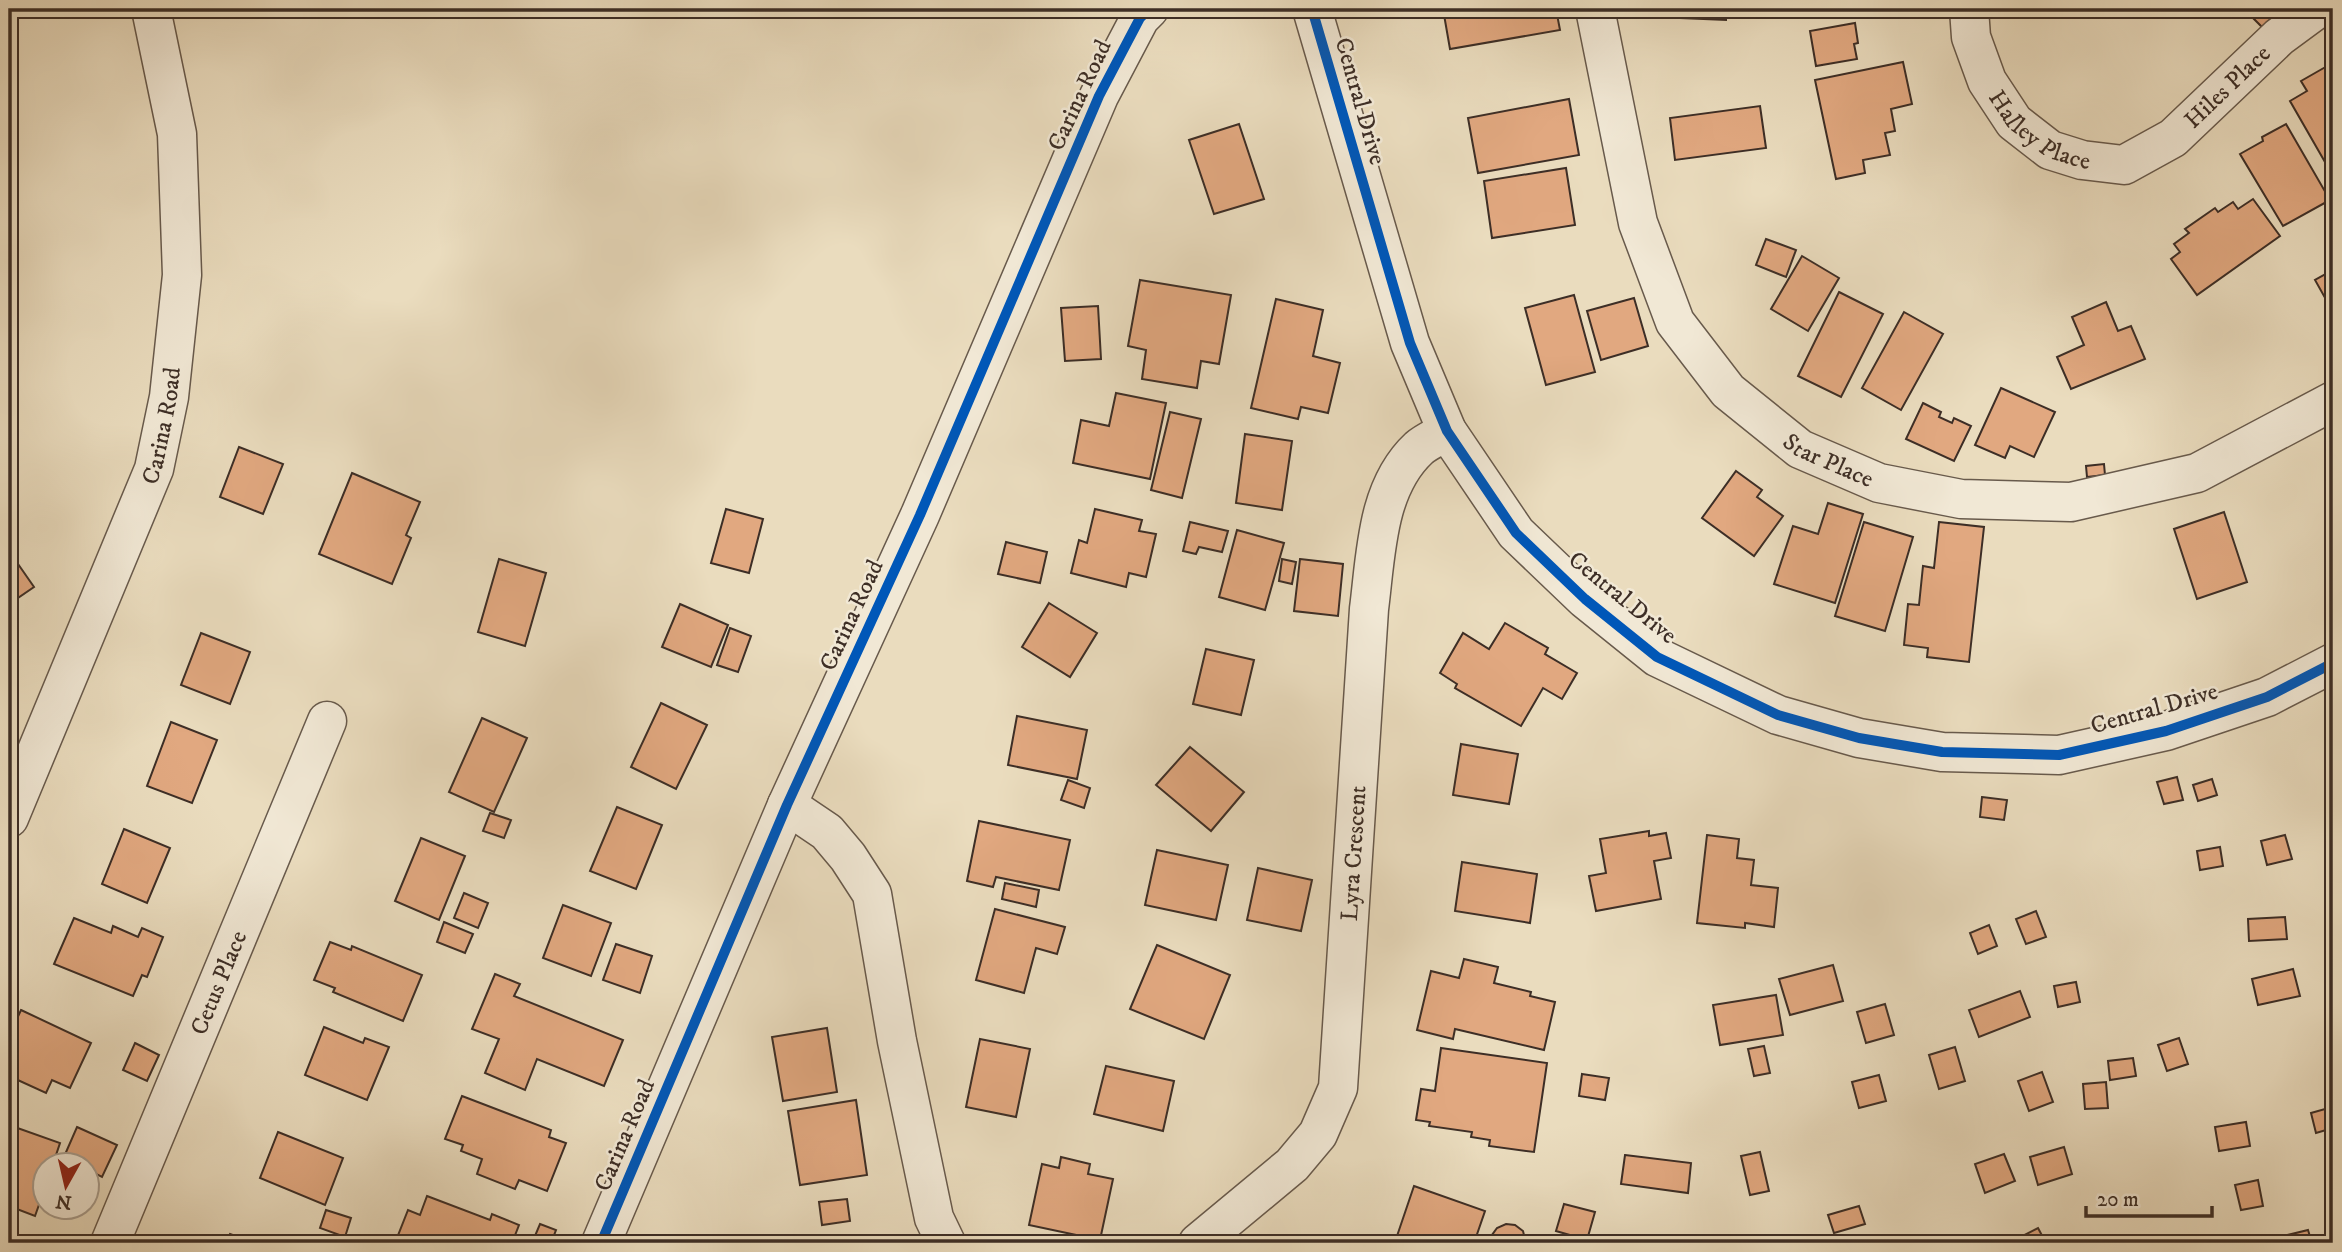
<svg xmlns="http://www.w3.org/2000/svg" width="2342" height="1252" viewBox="0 0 2342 1252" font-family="'IM FELL DW Pica',serif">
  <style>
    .building { fill: #e1a880; stroke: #3d2e26; stroke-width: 2 }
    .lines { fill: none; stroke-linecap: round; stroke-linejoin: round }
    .minor-casing { stroke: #685a4c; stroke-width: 41 }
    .minor { stroke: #f1e8d5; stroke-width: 38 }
    .cycleway-casing { stroke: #f1e8d5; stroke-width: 15 }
    .cycleway { stroke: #0057b8; stroke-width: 10 }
    .labels { text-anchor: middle; stroke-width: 5; stroke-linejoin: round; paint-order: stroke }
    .street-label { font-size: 24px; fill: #3d2e26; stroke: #f1e8d5 }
  </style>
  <rect width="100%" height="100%" fill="#eadcbe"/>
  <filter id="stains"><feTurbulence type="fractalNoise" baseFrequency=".00286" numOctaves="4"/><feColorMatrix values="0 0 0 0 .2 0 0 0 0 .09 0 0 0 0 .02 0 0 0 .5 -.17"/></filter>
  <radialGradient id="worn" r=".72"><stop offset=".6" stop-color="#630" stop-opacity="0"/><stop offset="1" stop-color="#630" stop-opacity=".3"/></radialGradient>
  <g class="building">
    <polygon points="1443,9 1556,9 1560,30 1450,49"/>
    <polygon points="1657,9 1726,9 1726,20 1657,17"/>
    <polygon points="2257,9 2282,9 2262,27 2250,15"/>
    <polygon points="1855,23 1858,43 1854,44 1857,59 1816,66 1810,31"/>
    <polygon points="1903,62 1912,104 1891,109 1895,131 1885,133 1890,155 1863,160 1865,173 1836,179 1815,80"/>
    <polygon points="2329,65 2333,72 2333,176 2290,101 2307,91 2301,81"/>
    <polygon points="1569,99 1579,155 1478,173 1468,118"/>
    <polygon points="1760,106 1766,148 1675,160 1670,118"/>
    <polygon points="1239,124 1264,199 1214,214 1189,140"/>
    <polygon points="2286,124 2330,200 2283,226 2240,154 2263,141 2262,137"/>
    <polygon points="1566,168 1575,225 1492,238 1484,181"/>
    <polygon points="2253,199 2280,236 2197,295 2171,259 2180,252 2174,244 2189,233 2185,229 2215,208 2218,212 2233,202 2238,209"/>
    <polygon points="1766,239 1796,250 1786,277 1756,265"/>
    <polygon points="1802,256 1839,278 1808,331 1771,309"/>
    <polygon points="2333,270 2333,312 2315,280"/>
    <polygon points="1140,280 1231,295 1219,364 1201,361 1197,388 1142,379 1146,350 1128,346"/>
    <polygon points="1839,292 1883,314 1841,397 1798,376"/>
    <polygon points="1574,295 1595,372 1546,385 1525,308"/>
    <polygon points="1634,298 1648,346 1601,360 1587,311"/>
    <polygon points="1276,299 1323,310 1313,356 1340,363 1328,413 1301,407 1298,419 1251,408"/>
    <polygon points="2106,302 2118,331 2131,326 2145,359 2071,389 2057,357 2084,345 2072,317"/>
    <polygon points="1098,306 1101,359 1065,361 1061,308"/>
    <polygon points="1904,312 1943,334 1901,410 1862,388"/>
    <polygon points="2001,388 2055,412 2034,457 2010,446 2005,458 1975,445"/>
    <polygon points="1116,393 1166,403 1150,479 1073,463 1081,420 1109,426"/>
    <polygon points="1923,403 1941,412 1939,417 1952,423 1954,418 1971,426 1954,461 1906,439"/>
    <polygon points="1170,412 1201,419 1182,498 1151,490"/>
    <polygon points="1245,434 1292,441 1282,510 1236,503"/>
    <polygon points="239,447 283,464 263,514 220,497"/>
    <polygon points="2104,464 2105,475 2087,477 2086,466"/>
    <polygon points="1736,471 1762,490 1757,497 1783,516 1754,556 1702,518"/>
    <polygon points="352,473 420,502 406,535 411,538 392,584 319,554"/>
    <polygon points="1828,503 1863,514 1835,603 1774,584 1793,526 1818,534"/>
    <polygon points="726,509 763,519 749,573 711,563"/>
    <polygon points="1095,509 1142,520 1139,531 1156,534 1146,577 1129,573 1126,587 1071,573 1079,540 1087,543"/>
    <polygon points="2224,512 2247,582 2197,599 2174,529"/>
    <polygon points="1190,522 1228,531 1222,552 1199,547 1196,554 1183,551"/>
    <polygon points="1864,522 1913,537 1885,631 1835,616"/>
    <polygon points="1939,522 1984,527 1969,662 1927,657 1928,648 1904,645 1908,604 1919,605 1923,566 1934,568"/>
    <polygon points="1237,530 1284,543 1265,610 1219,597"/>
    <polygon points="1006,542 1047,552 1040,583 998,574"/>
    <polygon points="9,551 34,587 9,604"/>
    <polygon points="499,559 546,573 525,646 478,632"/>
    <polygon points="1282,559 1296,562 1292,584 1279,581"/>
    <polygon points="1300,559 1343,564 1338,616 1294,611"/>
    <polygon points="1049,603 1097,633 1070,677 1022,647"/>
    <polygon points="680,604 728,625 711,667 662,647"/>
    <polygon points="1505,623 1548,648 1545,654 1577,673 1562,699 1543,688 1521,726 1455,688 1457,684 1440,673 1463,633 1489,649"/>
    <polygon points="730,628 751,636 738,672 717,665"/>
    <polygon points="201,633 250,652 230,704 181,685"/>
    <polygon points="1206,649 1254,660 1241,715 1193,704"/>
    <polygon points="661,703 707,725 676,789 631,767"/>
    <polygon points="1017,716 1087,730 1077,779 1008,765"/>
    <polygon points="482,718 527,738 494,812 449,792"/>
    <polygon points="171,722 217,740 192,803 147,786"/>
    <polygon points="1461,744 1518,754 1509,804 1453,795"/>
    <polygon points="1190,747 1244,792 1211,831 1156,785"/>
    <polygon points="2177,777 2183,800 2164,804 2157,782"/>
    <polygon points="2212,779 2217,795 2198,801 2193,785"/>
    <polygon points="1068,780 1090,788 1084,808 1061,800"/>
    <polygon points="1982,797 2007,800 2004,820 1980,817"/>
    <polygon points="617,807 662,825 636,889 590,871"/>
    <polygon points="490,813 511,820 504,838 483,831"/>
    <polygon points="979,821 1070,840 1059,890 996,877 993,887 967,881"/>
    <polygon points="124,829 170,848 147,903 102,884"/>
    <polygon points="1649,831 1649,836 1666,833 1671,858 1654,861 1661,899 1596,911 1589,876 1606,873 1600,839"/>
    <polygon points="1707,835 1739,839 1737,858 1754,860 1751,885 1778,888 1774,927 1745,923 1745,928 1697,923"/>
    <polygon points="2285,835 2292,859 2267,865 2261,841"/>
    <polygon points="421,838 465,856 439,920 395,901"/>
    <polygon points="2220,847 2223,866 2200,870 2197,851"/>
    <polygon points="1157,850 1228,865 1216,920 1145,905"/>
    <polygon points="1462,862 1537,874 1530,923 1455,911"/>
    <polygon points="1258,868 1312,880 1301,931 1247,920"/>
    <polygon points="1005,883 1039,890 1036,907 1002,899"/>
    <polygon points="464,893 488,903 478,928 454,918"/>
    <polygon points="563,905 611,923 591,976 543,958"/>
    <polygon points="995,909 1065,927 1057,954 1036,948 1024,993 976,980"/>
    <polygon points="2036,911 2046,937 2026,944 2016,919"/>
    <polygon points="2285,917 2287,939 2249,941 2248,919"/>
    <polygon points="74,918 111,933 113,926 138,937 142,928 163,937 147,977 142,975 133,996 54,964"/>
    <polygon points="444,922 473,934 465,953 437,942"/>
    <polygon points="1989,925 1997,946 1978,954 1970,933"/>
    <polygon points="330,942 351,950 352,946 422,975 403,1021 333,992 335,988 314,980"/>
    <polygon points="616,944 652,956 640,993 603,980"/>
    <polygon points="1157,945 1230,975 1204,1039 1130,1009"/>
    <polygon points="1464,959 1498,967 1494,983 1531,992 1530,996 1555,1002 1544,1050 1455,1029 1453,1039 1417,1030 1431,971 1459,978"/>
    <polygon points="1833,965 1843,1001 1790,1015 1779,979"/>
    <polygon points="2293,969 2300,996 2258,1005 2252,979"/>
    <polygon points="495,974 520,984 514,996 623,1040 604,1086 537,1059 525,1090 485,1073 499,1039 472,1029"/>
    <polygon points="2076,982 2080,1002 2058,1007 2054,986"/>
    <polygon points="2020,991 2030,1017 1979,1037 1969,1010"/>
    <polygon points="1776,995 1783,1035 1720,1045 1713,1005"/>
    <polygon points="1885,1004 1894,1035 1866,1043 1857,1012"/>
    <polygon points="21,1010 91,1043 70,1088 52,1080 46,1093 9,1076 9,1036"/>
    <polygon points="324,1027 363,1043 365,1038 389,1047 367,1100 305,1075"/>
    <polygon points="827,1028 837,1092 783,1101 772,1037"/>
    <polygon points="2179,1038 2188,1064 2167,1071 2158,1045"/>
    <polygon points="980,1039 1030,1049 1016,1117 966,1107"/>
    <polygon points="135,1043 159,1055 147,1081 123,1070"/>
    <polygon points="1764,1046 1770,1073 1754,1076 1748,1049"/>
    <polygon points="1955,1047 1965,1081 1939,1089 1929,1055"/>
    <polygon points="1441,1048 1547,1063 1534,1152 1489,1146 1490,1140 1471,1137 1472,1132 1429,1126 1430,1122 1416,1120 1421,1089 1435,1091"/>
    <polygon points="2133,1058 2136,1076 2110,1080 2108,1061"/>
    <polygon points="1106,1066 1174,1081 1163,1131 1094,1114"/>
    <polygon points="2042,1072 2053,1102 2029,1111 2018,1081"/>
    <polygon points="1582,1074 1609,1078 1605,1100 1579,1096"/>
    <polygon points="1879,1075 1886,1101 1859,1108 1852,1082"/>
    <polygon points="2106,1082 2108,1108 2085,1109 2083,1084"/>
    <polygon points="462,1096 551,1130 549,1137 566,1143 547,1191 519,1180 515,1189 477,1174 482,1159 461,1151 463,1145 445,1139"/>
    <polygon points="856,1100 867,1175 800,1185 788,1111"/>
    <polygon points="2332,1107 2333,1128 2316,1133 2311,1113"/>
    <polygon points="2246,1122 2250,1146 2219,1151 2215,1127"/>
    <polygon points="9,1125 60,1143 53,1164 46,1164 46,1185 35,1216 9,1206"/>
    <polygon points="77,1127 117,1145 102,1177 88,1170 88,1164 75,1164 63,1159"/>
    <polygon points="278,1132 343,1158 325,1205 260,1178"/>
    <polygon points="2064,1147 2072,1174 2038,1185 2030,1157"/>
    <polygon points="1760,1152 1769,1191 1750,1195 1741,1156"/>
    <polygon points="2004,1154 2015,1181 1985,1193 1975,1164"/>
    <polygon points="1625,1155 1691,1163 1688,1193 1621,1184"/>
    <polygon points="1061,1157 1090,1164 1088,1174 1113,1179 1100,1240 1029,1225 1042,1164 1059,1168"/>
    <polygon points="2258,1180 2263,1206 2241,1210 2235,1185"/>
    <polygon points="1414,1186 1485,1211 1474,1243 1420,1243 1397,1236"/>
    <polygon points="427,1196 490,1220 492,1214 519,1225 512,1243 412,1243 397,1238 408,1210 420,1215"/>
    <polygon points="847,1199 850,1221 822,1225 819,1202"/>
    <polygon points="1564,1204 1595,1212 1587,1240 1556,1231"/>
    <polygon points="1859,1206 1865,1224 1834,1233 1828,1215"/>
    <polygon points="326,1210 351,1218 345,1237 320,1228"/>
    <polygon points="540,1224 556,1230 551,1243 532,1243"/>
    <polygon points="1506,1224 1515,1225 1523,1231 1526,1243 1491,1243 1492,1235 1497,1228"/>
    <polygon points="2038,1228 2046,1243 2009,1243"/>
    <polygon points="2308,1230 2312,1243 2268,1243 2267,1240"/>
    <polygon points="230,1234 254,1243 226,1243"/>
  </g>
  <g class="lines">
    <g class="minor-casing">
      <g id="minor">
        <polyline points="1312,9 1410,343 1447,431 1516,533 1585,599 1657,657 1778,715 1859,738 1942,752 2059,755 2166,731 2267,697 2333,663"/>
        <path id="s1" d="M1595 9 1638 223 1675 322 1728 391 1800 449 1879 483 1961 499 2071 502 2197 473 2333 401"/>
        <path id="s2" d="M1969 9 1971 37 1987 81 2014 122 2050 150 2082 160 2124 165 2173 138 2279 37 2317 9"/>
        <polyline points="787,805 827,832 848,857 872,894 897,1041 934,1218 946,1243"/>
        <path id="s3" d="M9 818 154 469 169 397 182 275 177 134 151 9"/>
        <path id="s4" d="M110 1243 327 721"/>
        <polyline points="601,1243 787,805 920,515 1099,96 1140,18 1149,9"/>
        <path id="s5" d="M1198 1243 1292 1165 1318 1134 1338 1088 1369 609C1376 555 1376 488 1419 448 1427 441 1438 437 1447 431"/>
      </g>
    </g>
    <use href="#minor" class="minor"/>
    <g class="cycleway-casing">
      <g id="cycleway">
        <polyline points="1312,9 1410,343 1447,431 1516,533 1585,599 1657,657 1778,715 1859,738 1942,752 2059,755 2166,731 2267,697 2333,663"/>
        <polyline points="601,1243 787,805 920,515 1099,96 1140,18 1149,9"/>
      </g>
    </g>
    <use href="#cycleway" class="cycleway"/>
  </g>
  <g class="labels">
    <g class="street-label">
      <text dy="8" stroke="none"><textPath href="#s2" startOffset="376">Hiles Place</textPath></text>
      <text transform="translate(1079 95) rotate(-65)" y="8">Carina Road</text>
      <text transform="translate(1361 101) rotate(74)" y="8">Central Drive</text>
      <text dy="8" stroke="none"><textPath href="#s2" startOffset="150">Halley Place</textPath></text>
      <text dy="8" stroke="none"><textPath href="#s3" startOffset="422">Carina Road</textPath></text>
      <text dy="8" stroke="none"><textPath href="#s1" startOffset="534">Star Place</textPath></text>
      <text transform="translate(1623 597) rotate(39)" y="8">Central Drive</text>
      <text transform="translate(851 615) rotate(-65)" y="8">Carina Road</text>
      <text transform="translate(2154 708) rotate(-16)" y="8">Central Drive</text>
      <text dy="8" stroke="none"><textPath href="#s5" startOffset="448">Lyra Crescent</textPath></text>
      <text dy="8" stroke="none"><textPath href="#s4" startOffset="282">Cetus Place</textPath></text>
      <text transform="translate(624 1135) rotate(-67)" y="8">Carina Road</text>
    </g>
  </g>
  <rect width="2342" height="1252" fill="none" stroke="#eadcbe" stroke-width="35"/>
  <rect x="10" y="10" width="2321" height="1231" fill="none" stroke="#3d2e26" stroke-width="3.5"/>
  <rect x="18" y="18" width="2307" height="1217" fill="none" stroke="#3d2e26" stroke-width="2"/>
  <g transform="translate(66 1186) rotate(188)"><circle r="33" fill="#f1e8d5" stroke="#a99e8f" stroke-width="2"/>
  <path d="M0-5L12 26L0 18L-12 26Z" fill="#8f2418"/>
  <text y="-10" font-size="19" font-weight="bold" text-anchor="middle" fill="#3d2e26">N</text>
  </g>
  <path d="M2086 1206v10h126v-10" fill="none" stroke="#3d2e26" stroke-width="3.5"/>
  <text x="2097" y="1206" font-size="21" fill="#3d2e26" stroke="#f1e8d5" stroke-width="5" paint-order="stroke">20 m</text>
  <rect width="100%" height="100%" filter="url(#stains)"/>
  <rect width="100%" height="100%" fill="url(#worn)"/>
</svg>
